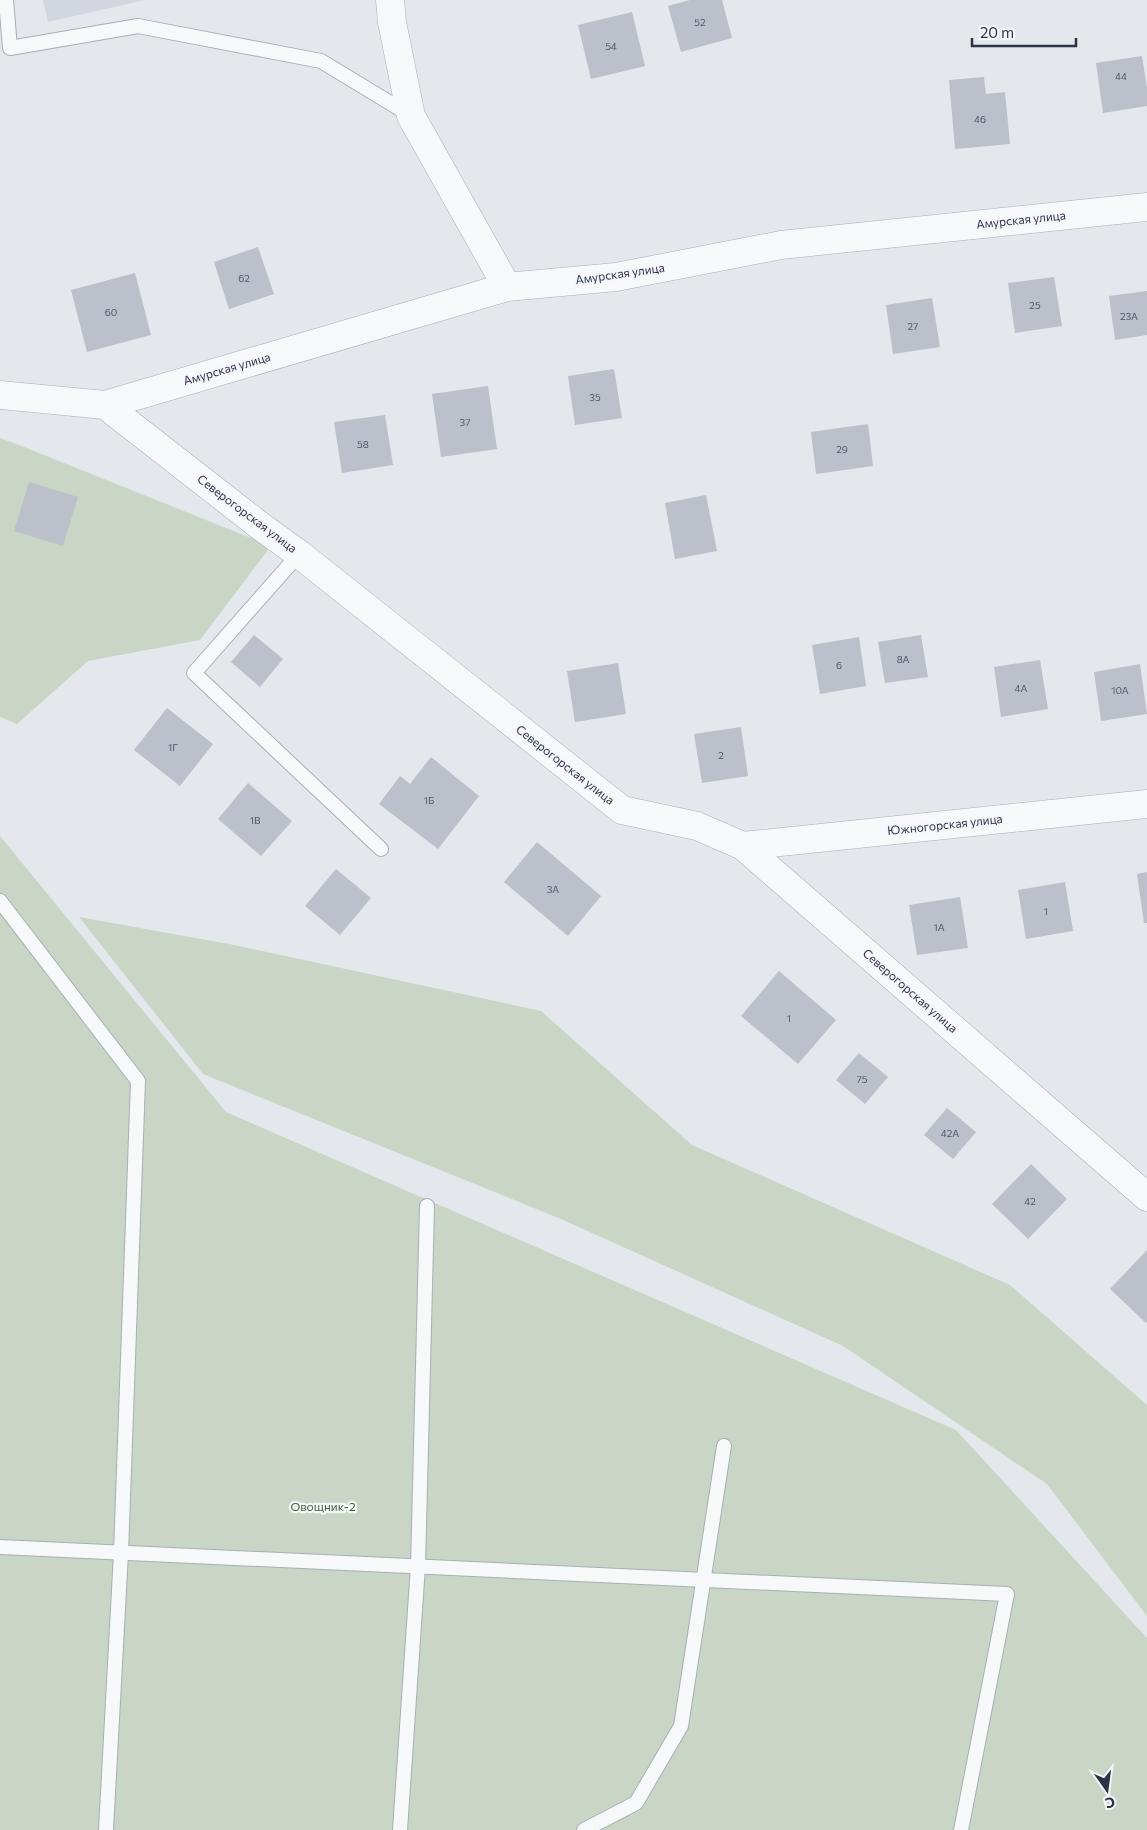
<svg xmlns="http://www.w3.org/2000/svg" width="1147" height="1830" viewBox="0 0 1147 1830" font-family="Commissioner,sans-serif">
  <style>
    .built { fill: #d2d6de }
    .green { fill: #c9d6c5 }
    .building { fill: #bbc0ca }
    .lines { fill: none; stroke-linecap: round; stroke-linejoin: round }
    .service-casing { stroke: #a9aeb7; stroke-width: 16 }
    .minor-casing { stroke: #a9aeb7; stroke-width: 29 }
    .service { stroke: #f7f8fa; stroke-width: 14 }
    .minor { stroke: #f7f8fa; stroke-width: 28 }
    .labels { text-anchor: middle; stroke-width: 4.5; stroke-linejoin: round; paint-order: stroke }
    .number-label { font-size: 10px; fill: #4f5766 }
    .street-label { font-size: 12px; fill: #2b3445; stroke: #f4f6f9 }
    .park-label { font-size: 12px; fill: #3f6138; stroke: #f4f6f9 }
  </style>
  <rect width="100%" height="100%" fill="#e4e7ec"/>
  <polygon class="built" points="43,0 145,0 48,22"/>
  <g class="green">
    <polygon points="0,438 19,445 271,546 200,640 88,661 17,724 0,717"/>
    <polygon points="0,836 226,1112 956,1430 1147,1638 1147,1830 0,1830"/>
    <polygon points="79,917 229,944 541,1011 692,1145 1010,1285 1147,1405 1147,1616 1047,1484 843,1346 561,1219 203,1074"/>
  </g>
  <g class="building">
    <polygon points="690,0 722,0 732,38 681,52 668,6"/>
    <polygon points="632,12 645,66 591,79 578,25"/>
    <polygon points="1142,56 1147,88 1147,106 1103,113 1096,63"/>
    <polygon points="984,77 986,94 1005,92 1010,144 955,149 949,80"/>
    <polygon points="258,247 274,294 229,309 214,262"/>
    <polygon points="135,273 151,335 87,352 71,290"/>
    <polygon points="1054,277 1062,326 1015,333 1008,283"/>
    <polygon points="1147,291 1147,335 1115,340 1109,296"/>
    <polygon points="932,298 940,347 893,354 886,305"/>
    <polygon points="614,369 622,418 575,425 568,376"/>
    <polygon points="488,386 497,449 441,457 432,394"/>
    <polygon points="385,415 393,465 342,473 334,422"/>
    <polygon points="868,424 873,466 816,474 811,432"/>
    <polygon points="29,482 78,497 63,546 14,531"/>
    <polygon points="706,495 717,551 675,559 665,503"/>
    <polygon points="254,635 283,659 260,687 231,662"/>
    <polygon points="921,635 928,677 885,683 878,642"/>
    <polygon points="859,637 866,686 820,694 812,645"/>
    <polygon points="1040,660 1048,709 1001,717 994,667"/>
    <polygon points="618,663 626,714 575,722 567,671"/>
    <polygon points="1140,664 1147,714 1101,721 1094,672"/>
    <polygon points="167,708 213,744 180,786 134,750"/>
    <polygon points="741,727 748,776 702,783 694,734"/>
    <polygon points="431,757 479,796 438,849 379,804 400,776 410,784"/>
    <polygon points="248,783 292,821 261,856 218,819"/>
    <polygon points="537,842 601,896 568,936 504,882"/>
    <polygon points="336,869 371,898 340,935 305,906"/>
    <polygon points="1147,872 1147,923 1144,923 1137,874"/>
    <polygon points="1065,882 1073,931 1026,939 1018,890"/>
    <polygon points="960,897 968,948 917,955 909,905"/>
    <polygon points="779,971 836,1020 798,1064 741,1016"/>
    <polygon points="859,1053 888,1077 865,1104 836,1080"/>
    <polygon points="947,1108 976,1132 953,1159 924,1135"/>
    <polygon points="1031,1164 1067,1199 1028,1239 992,1204"/>
    <polygon points="1147,1250 1147,1322 1146,1323 1110,1289"/>
  </g>
  <g class="lines">
    <g class="service-casing">
      <g id="service">
        <polyline points="6,0 10,48 138,26 321,61 410,115"/>
        <polyline points="299,554 194,673 381,849"/>
        <polyline points="0,901 138,1081 121,1553 106,1830"/>
        <polyline points="0,1547 1007,1594 961,1830"/>
        <polyline points="400,1830 418,1566 427,1206"/>
        <polyline points="584,1830 636,1803 681,1726 724,1446"/>
      </g>
    </g>
    <g class="minor-casing">
      <g id="minor">
        <polyline points="390,0 392,22 411,116 507,287"/>
        <polyline points="0,395 105,405 507,287 616,277 781,245 1147,207"/>
        <polyline points="105,405 259,525 299,554 622,810 697,826 743,846 1147,1197"/>
        <polyline points="743,846 1147,804"/>
      </g>
    </g>
    <use href="#service" class="service"/>
    <use href="#minor" class="minor"/>
  </g>
  <g class="labels">
    <g class="number-label">
      <text x="700" y="26">52</text>
      <text x="611" y="50">54</text>
      <text x="1121" y="80">44</text>
      <text x="980" y="123">46</text>
      <text x="244" y="282">62</text>
      <text x="1035" y="309">25</text>
      <text x="111" y="316">60</text>
      <text x="1129" y="320">23А</text>
      <text x="913" y="330">27</text>
      <text x="595" y="401">35</text>
      <text x="465" y="426">37</text>
      <text x="363" y="448">58</text>
      <text x="842" y="453">29</text>
      <text x="903" y="663">8А</text>
      <text x="839" y="669">6</text>
      <text x="1021" y="692">4А</text>
      <text x="1120" y="694">10А</text>
      <text x="173" y="751">1Г</text>
      <text x="721" y="759">2</text>
      <text x="429" y="804">1Б</text>
      <text x="255" y="824">1В</text>
      <text x="553" y="893">3А</text>
      <text x="1046" y="915">1</text>
      <text x="939" y="931">1А</text>
      <text x="789" y="1022">1</text>
      <text x="862" y="1083">75</text>
      <text x="950" y="1137">42А</text>
      <text x="1030" y="1205">42</text>
    </g>
    <g class="street-label">
      <text transform="translate(1021 220) rotate(-6)" y="4">Амурская улица</text>
      <text transform="translate(620 274) rotate(-8)" y="4">Амурская улица</text>
      <text transform="translate(227 369) rotate(-16)" y="4">Амурская улица</text>
      <text transform="translate(247 514) rotate(37)" y="4">Северогорская улица</text>
      <text transform="translate(565 765) rotate(38)" y="4">Северогорская улица</text>
      <text transform="translate(945 825) rotate(-6)" y="4">Южногорская улица</text>
      <text transform="translate(910 991) rotate(41)" y="4">Северогорская улица</text>
    </g>
    <g class="park-label">
      <text x="323" y="1511">Овощник-2</text>
    </g>
  </g>
  <g transform="translate(1107 1790) rotate(166)" stroke="#f4f6f9" stroke-width="4" paint-order="stroke">
  <path d="M0-4L9 19L0 12L-9 19Z" fill="#2b3445"/>
  <text y="-8" font-size="14" font-weight="bold" text-anchor="middle" fill="#2b3445">С</text>
  </g>
  <path d="M972 38v8h104v-8" fill="none" stroke="#2b3445" stroke-width="2.5"/>
  <text x="980" y="38" font-size="15" fill="#2b3445" stroke="#f4f6f9" stroke-width="4" paint-order="stroke">20 m</text>
</svg>
